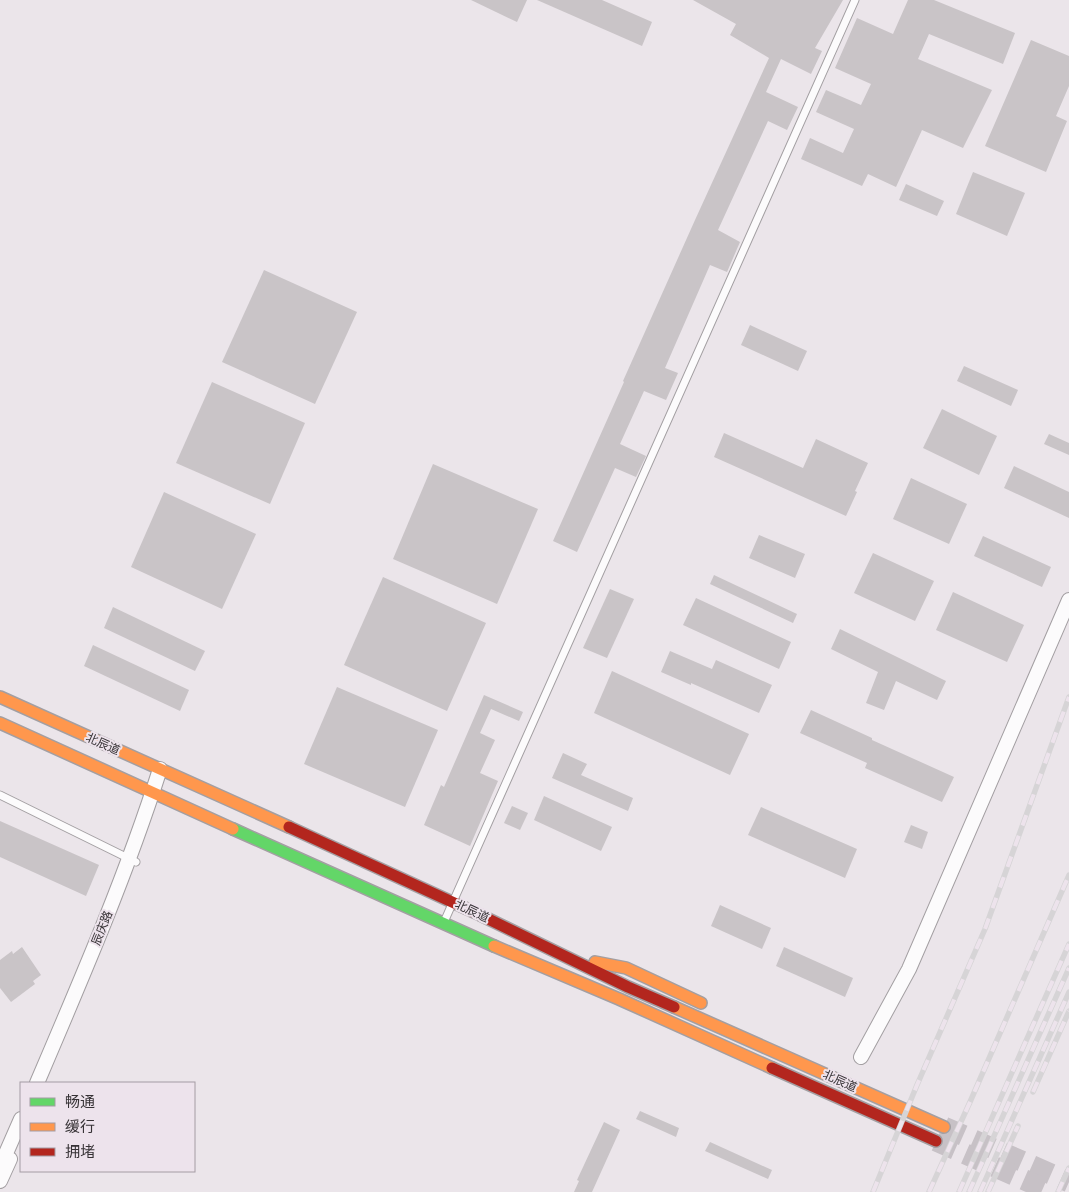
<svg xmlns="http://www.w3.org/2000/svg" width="1069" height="1192" viewBox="0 0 1069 1192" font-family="Merriweather,'Noto Sans SC',serif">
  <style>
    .building { fill: #c9c4c7 }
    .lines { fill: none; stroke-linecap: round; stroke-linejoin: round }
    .primary-tunnel { stroke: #c7c1c6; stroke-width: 21; stroke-dasharray: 21 11; stroke-linecap: butt }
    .lane-casing { stroke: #a39fa2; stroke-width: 9 }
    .street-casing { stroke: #a39fa2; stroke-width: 16 }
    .fast-casing { stroke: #a39fa2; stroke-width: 14 }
    .slow-casing { stroke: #a39fa2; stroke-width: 14 }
    .jam-casing { stroke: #a39fa2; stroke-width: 14 }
    .lane { stroke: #fcfbfc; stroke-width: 7 }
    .street { stroke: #fcfbfc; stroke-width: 14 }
    .fast { stroke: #63d668; stroke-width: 11 }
    .slow { stroke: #ff974d; stroke-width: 11 }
    .jam { stroke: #b3261e; stroke-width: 11 }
    .rail-casing { stroke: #d6d4d6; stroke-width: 5.5 }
    .rail { stroke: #ede3ec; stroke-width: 4; stroke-dasharray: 11; stroke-linecap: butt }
    .labels { text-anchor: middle; stroke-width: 4; stroke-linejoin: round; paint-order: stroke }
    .street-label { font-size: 12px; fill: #363235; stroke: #ede3ec }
  </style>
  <rect width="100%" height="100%" fill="#ebe5ea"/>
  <g class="building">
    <polygon points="471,0 527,0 517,22"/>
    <polygon points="537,0 602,0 652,22 642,46"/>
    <polygon points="693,0 843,0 815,48 822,51 811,74 781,59 766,92 798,107 787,130 768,121 718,230 740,242 727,272 710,265 665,368 678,373 666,400 644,391 620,444 646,456 636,477 615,468 577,552 553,541 624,382 623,381 695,220 769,58 730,35 736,24"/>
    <polygon points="908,0 934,0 1015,33 1003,64 929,34 918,59 992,90 963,148 922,130 896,187 868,174 862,186 801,159 810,138 843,153 854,129 816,112 826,90 861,105 871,84 835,68 857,18 893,34"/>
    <polygon points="1031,40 1069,56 1069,86 1056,116 1067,121 1046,172 985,146"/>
    <polygon points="973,172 1025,193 1007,236 956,214"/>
    <polygon points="906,184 944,201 937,216 899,200"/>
    <polygon points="264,270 357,312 315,404 222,362"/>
    <polygon points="750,325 807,351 798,371 741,345"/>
    <polygon points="964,366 1018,390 1011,406 957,381"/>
    <polygon points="212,382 305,423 270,504 176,463"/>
    <polygon points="942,409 997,436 979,475 923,448"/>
    <polygon points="724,433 803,468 816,439 868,463 855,491 857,492 846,516 714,457"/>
    <polygon points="1049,434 1069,443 1069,455 1044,444"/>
    <polygon points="433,464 538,509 497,604 393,559"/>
    <polygon points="1014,466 1069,492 1069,518 1004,488"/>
    <polygon points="911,478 967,504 949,544 893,519"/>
    <polygon points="164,492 256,534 222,609 131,567"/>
    <polygon points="759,535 805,554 795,578 749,558"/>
    <polygon points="983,536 1051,567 1042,587 974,556"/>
    <polygon points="873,553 934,581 915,621 854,593"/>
    <polygon points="714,575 797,614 793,623 710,584"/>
    <polygon points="383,577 486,623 447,711 344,665"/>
    <polygon points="610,589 634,599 607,658 583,648"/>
    <polygon points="953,592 1024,625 1007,662 936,630"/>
    <polygon points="696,598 791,642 779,669 683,625"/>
    <polygon points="113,607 205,651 195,671 104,628"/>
    <polygon points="840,629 946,681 937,700 896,681 884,710 866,703 878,672 831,649"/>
    <polygon points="93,645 189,690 180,711 84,666"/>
    <polygon points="670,651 712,669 716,660 772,685 759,713 691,683 691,685 661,672"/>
    <polygon points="612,671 749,734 730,775 594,713"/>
    <polygon points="337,687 438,730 405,807 304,764"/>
    <polygon points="484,695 523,712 519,721 491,709 480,733 495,740 480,773 498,781 470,846 424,825 441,785 444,787"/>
    <polygon points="811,710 872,738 872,740 954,777 942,802 865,768 867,763 800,733"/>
    <polygon points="563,753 587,764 581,775 633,798 628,811 552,778"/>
    <polygon points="544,796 612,827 601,851 534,820"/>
    <polygon points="512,806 528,813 520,830 504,823"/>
    <polygon points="761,807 857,849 845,878 748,835"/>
    <polygon points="0,821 99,865 86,896 0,857"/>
    <polygon points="911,825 928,832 922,849 904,842"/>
    <polygon points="720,905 771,928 762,949 711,926"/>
    <polygon points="22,947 41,975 33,981 35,984 11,1002 0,988 0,960 12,951 13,954"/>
    <polygon points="784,947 853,978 845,997 776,966"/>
    <polygon points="640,1111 679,1128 676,1137 636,1119"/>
    <polygon points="604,1122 620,1130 592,1192 574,1192 579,1181 577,1180"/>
    <polygon points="710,1142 772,1170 768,1179 705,1151"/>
  </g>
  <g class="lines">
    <g class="primary-tunnel">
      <polyline points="944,1127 1069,1182"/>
      <polyline points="936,1141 1052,1192"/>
    </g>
    <g class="lane-casing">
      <g id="lane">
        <polyline points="0,795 136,862"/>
        <polyline points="444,922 855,0"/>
      </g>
    </g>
    <g class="street-casing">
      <g id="street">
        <polyline points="861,1057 909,969 1069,600"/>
        <path d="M37 1083C81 980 126 876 160 769"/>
        <polyline points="0,1167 21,1119"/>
        <polyline points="0,1181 10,1159"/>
      </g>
    </g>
    <g class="fast-casing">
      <polyline id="fast" points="233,829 494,946"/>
    </g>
    <g class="slow-casing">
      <g id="slow">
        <polyline points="0,697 289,827"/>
        <polyline points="0,723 233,829"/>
        <polyline points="494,946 619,999 772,1068"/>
        <polyline points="595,962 626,968 701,1003"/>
        <polyline points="674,1007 944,1127"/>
      </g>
    </g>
    <g class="jam-casing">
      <g id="jam">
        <polyline points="289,827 476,913 628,987 674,1007"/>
        <polyline points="772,1068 936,1141"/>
      </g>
    </g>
    <use href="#lane" class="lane"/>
    <use href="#street" class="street"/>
    <use href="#fast" class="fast"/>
    <use href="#slow" class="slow"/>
    <use href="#jam" class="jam"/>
    <g class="rail-casing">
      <g id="rail">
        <polyline points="1033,1092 1069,1011"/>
        <polyline points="873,1192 917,1085 985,929 1069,697"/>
        <polyline points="929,1192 970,1102 1069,875"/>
        <polyline points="959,1192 1069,944"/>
        <polyline points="969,1192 1069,968"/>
        <polyline points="980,1192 1069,992"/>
        <polyline points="988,1192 1018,1126"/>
        <polyline points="1058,1192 1069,1168"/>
      </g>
    </g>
    <use href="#rail" class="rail"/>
  </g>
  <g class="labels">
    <g class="street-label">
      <text transform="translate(103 744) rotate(24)" y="4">北辰道</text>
      <text transform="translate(472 911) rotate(25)" y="4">北辰道</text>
      <text transform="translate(102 928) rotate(-68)" y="4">辰庆路</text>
      <text transform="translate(840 1081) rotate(24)" y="4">北辰道</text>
    </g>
  </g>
  <rect x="20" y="1082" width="175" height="90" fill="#ede3ec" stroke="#a49ca3"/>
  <rect x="30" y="1098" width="25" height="8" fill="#63d668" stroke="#a49ca3"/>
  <text x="65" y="1107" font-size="15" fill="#363235">畅通</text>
  <rect x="30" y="1123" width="25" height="8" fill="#ff974d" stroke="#a49ca3"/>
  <text x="65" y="1132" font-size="15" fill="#363235">缓行</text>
  <rect x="30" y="1148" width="25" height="8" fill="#b3261e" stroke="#a49ca3"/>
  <text x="65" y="1157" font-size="15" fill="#363235">拥堵</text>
</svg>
